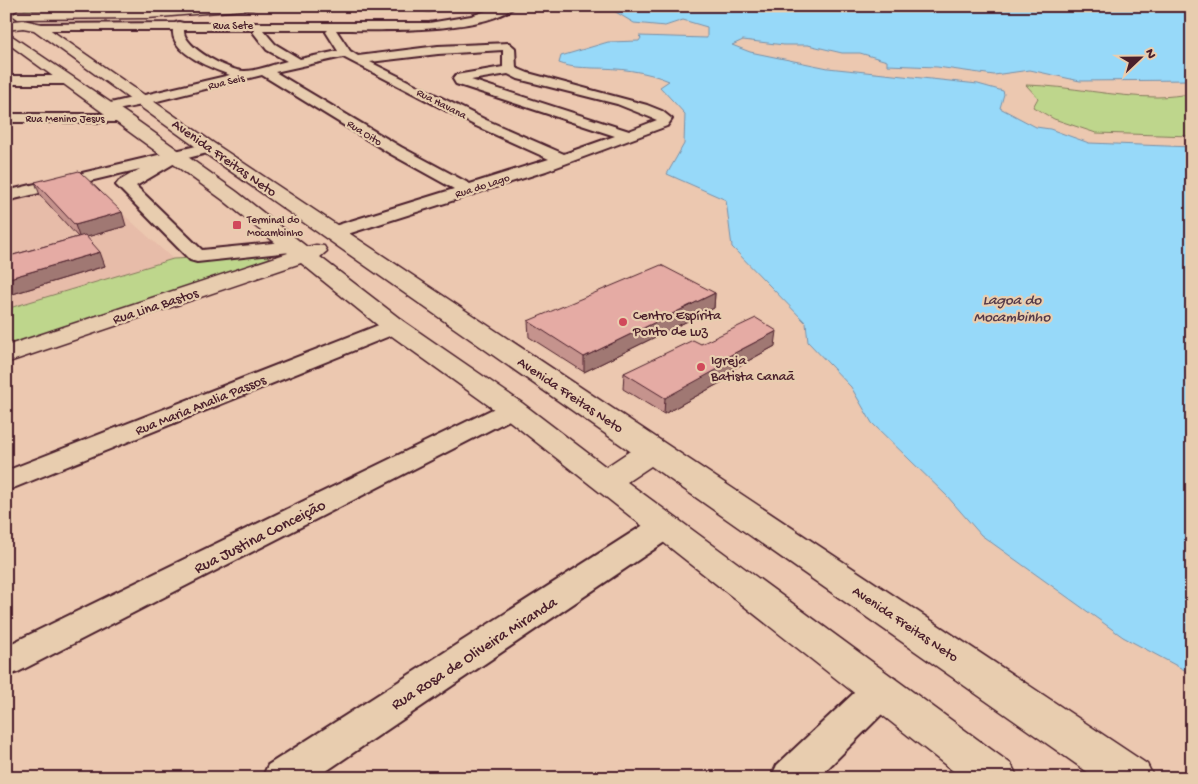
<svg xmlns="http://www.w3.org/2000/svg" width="1198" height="784" viewBox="0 0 1198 784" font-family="'Gochi Hand',sans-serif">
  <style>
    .built { fill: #e7bca9 }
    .green { fill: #bed68c; stroke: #847a5c }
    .water { fill: #97d9f9; stroke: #788fa7 }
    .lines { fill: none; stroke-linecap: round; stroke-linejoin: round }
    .street-casing { stroke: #4a1f2b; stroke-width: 4 }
    .secondary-casing { stroke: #4a1f2b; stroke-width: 3 }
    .street { fill: #e8cdaf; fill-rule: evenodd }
    .secondary { fill: #e8cdaf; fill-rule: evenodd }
    .wall { fill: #c5938d; stroke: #4a1f2b }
    .shaded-wall { fill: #a07873; stroke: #4a1f2b }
    .building { fill: #e5aba4; stroke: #4a1f2b }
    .poi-dot { fill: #d1495b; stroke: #e8cdaf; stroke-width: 2 }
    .labels { text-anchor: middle; stroke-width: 4.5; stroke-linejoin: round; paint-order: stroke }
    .far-street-label { font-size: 11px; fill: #4a1f2b; stroke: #e8cdaf }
    .far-poi-label { font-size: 11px; fill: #4a1f2b; stroke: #e8cdaf; text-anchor: start }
    .street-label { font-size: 14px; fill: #4a1f2b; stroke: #e8cdaf }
    .poi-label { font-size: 14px; fill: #4a1f2b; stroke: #e8cdaf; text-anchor: start }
    .water-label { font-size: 15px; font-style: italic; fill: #563b4a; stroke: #e8cdaf }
    .near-street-label { font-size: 16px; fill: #4a1f2b; stroke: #e8cdaf }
  </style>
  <rect width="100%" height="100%" fill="#ecc8b0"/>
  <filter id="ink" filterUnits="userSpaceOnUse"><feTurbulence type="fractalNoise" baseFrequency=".02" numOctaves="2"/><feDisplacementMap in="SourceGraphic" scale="10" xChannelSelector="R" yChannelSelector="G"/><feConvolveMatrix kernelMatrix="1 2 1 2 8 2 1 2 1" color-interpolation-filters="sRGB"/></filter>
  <g filter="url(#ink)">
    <polygon class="built" points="83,178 173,259 266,255 6,347 6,198"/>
    <g class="green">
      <polygon points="31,6 218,6 121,11 20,12"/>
      <path d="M1026 85C1070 86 1113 97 1157 97 1169 97 1180 95 1192 94V136L1096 133 1054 119 1033 107 1038 98Z"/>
      <polygon points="266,255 273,260 6,347 6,309 173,259"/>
    </g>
    <path class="water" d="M627 6H1192V80L1080 81 1030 70 994 75 937 67 887 65V61L860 53H842L808 45H784L743 40 732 45 750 52 828 68 978 84 1003 91 1004 94 1000 108 1036 127 1050 129 1089 143 1192 147V674L1123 637 981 535 947 496 872 423 851 387 808 342 806 323 732 247 726 200 667 174 684 144 685 114 660 87 669 81C646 71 618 68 593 68 578 67 573 68 559 63L561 56 608 42 639 41 641 38 639 36 707 38V27L683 20 665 26 634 23 614 11Z"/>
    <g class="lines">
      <g class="street-casing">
        <g id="street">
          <polygon points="425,6 443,6 429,11 425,10"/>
          <path d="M501 6H515C486 34 376 30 336 30L350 51 358 56 438 46 509 43 515 48 516 68 528 73 647 105 662 111 672 119 667 126 546 171 335 238 328 236 326 232 328 228 454 189 389 153 262 75 137 106 107 112 102 111 100 108 102 105 230 75C213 69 170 53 173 30H38L32 27 38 24 175 23 179 22 183 23H429L471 16ZM184 30H255L253 32 267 50 287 61C274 64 258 71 245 71 230 72 182 47 184 30ZM263 30H328L326 32 338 51 300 59 275 44ZM503 50V67L456 75 453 79 456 84 615 136 564 154 486 120 370 62 438 54ZM343 57 476 126 549 159 470 184 401 147 275 72ZM508 74 518 79 617 104 657 120 629 131 471 80Z"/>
          <polygon points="6,76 65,76 72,80 65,84 6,84"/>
          <polygon points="6,114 123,114 128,115 130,118 128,121 123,122 6,122"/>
          <polygon points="209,143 215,145 217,148 215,151 180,160 136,186 202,250 293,241 300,243 303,247 300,251 197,262 190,260 116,185 119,181 140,169 6,201 6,191"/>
          <polygon points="394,319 402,321 405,326 402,331 6,491 6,471"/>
          <polygon points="512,401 521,404 525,409 521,414 18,672 6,676 6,646 503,404"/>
          <polygon points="664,516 675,519 679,527 675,535 316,778 262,778 268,765 653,519"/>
          <polygon points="882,675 895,679 900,690 895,701 818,778 771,778 777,765 869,679"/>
        </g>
      </g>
      <g class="secondary-casing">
        <g id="secondary">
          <polygon points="204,6 259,6 253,9 148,18 18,19 12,15 18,11 148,10"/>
          <polygon points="23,20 42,24 215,144 1147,764 1154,778 1096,778 651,466 627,482 1011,764 1018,778 962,778 502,415 385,331 301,263 6,363 6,346 288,253 223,200 6,42 6,32 129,115 237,192 307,247 316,245 324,246 327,251 320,257 403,321 522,403 606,467 630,451 203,152 34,30 23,28 6,30 6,22"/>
        </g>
      </g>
      <use href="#street" class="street"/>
      <use href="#secondary" class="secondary"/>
    </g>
    <g class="wall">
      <polygon points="35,182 126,226 86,237 105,266 6,296 6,257 78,237 40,195"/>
      <polygon points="715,293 714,308 584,372 529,337 528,321"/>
      <polygon points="701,344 775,346 728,372 727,379 664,414 623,389 624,373"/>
    </g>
    <g class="shaded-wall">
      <polygon points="122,212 126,226 80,239 75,225"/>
      <polygon points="100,252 105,266 6,296 6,279"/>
      <polygon points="715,293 714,308 584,372 584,357"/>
      <polygon points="777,331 775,346 728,372 727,379 664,414 665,398 723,359"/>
    </g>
    <g class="building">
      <polygon points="79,171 122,212 75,225 35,182"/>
      <polygon points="85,235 100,252 6,279 6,257"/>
      <polygon points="661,265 715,293 584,357 528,321"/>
      <polygon points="756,318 777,331 723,359 729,363 665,398 624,373 693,340 701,344"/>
    </g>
  </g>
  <g class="poi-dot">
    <rect x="232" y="220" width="10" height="10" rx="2.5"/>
    <circle cx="623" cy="322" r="5"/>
    <circle cx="701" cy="367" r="5"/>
  </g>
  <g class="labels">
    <g class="far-street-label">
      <text x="233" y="29">Rua Sete</text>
      <text transform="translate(226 81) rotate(-14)" y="4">Rua Seis</text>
      <text transform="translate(442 103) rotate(27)" y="4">Rua Havana</text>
      <text x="65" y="122">Rua Menino Jesus</text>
      <text transform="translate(365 132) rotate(32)" y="4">Rua Oito</text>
      <text transform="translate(482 185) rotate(-18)" y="4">Rua do Lago</text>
    </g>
    <g class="far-poi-label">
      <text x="247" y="223">Terminal do<tspan x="247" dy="13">Mocambinho</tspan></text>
    </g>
    <g class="street-label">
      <text transform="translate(225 157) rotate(35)" y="5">Avenida Freitas Neto</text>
      <text transform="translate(155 305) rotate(-18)" y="5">Rua Lina Bastos</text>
      <text transform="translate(571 394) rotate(34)" y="5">Avenida Freitas Neto</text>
      <text transform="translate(200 404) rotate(-22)" y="5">Rua Maria Analia Passos</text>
      <text transform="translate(906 623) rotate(34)" y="5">Avenida Freitas Neto</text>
    </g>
    <g class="poi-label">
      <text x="633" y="319">Centro Espírita<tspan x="633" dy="16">Ponto de Luz</tspan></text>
      <text x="711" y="364">Igreja<tspan x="711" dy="16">Batista Canaã</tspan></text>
    </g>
    <g class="water-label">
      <text x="1012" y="304">Lagoa do<tspan x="1012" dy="17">Mocambinho</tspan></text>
    </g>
    <g class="near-street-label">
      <text transform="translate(259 535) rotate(-27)" y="6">Rua Justina Conceição</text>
      <text transform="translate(473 652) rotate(-33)" y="6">Rua Rosa de Oliveira Miranda</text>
    </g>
  </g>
  <rect width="1198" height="784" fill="none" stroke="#e8cdaf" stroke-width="25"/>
  <rect x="12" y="12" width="1173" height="759" fill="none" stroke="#4a1f2b" stroke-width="2" filter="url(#ink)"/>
  <g transform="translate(1140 58) rotate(68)" stroke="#e8cdaf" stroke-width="4" paint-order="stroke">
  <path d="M0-4L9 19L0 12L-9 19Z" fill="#4a1f2b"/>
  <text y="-8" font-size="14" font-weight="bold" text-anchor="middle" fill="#4a1f2b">N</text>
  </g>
</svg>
